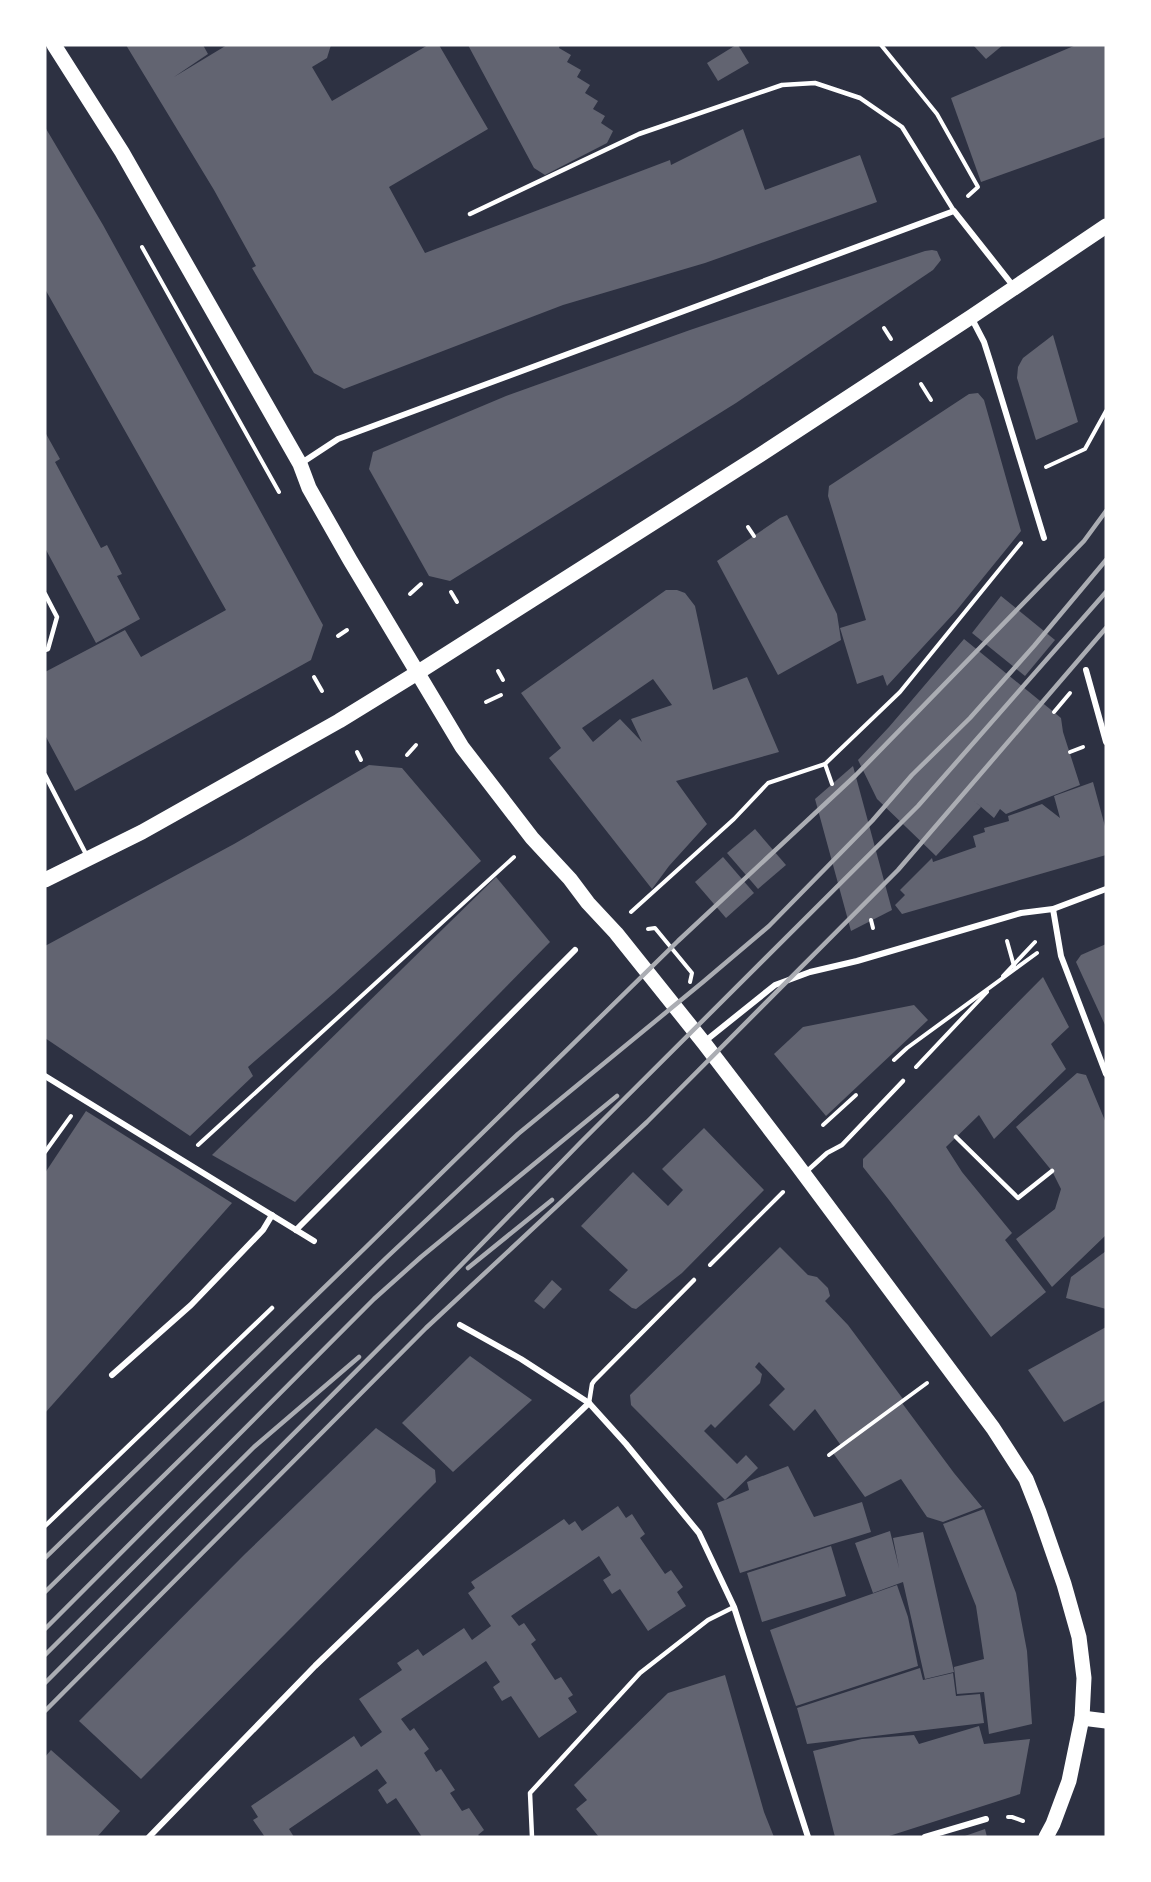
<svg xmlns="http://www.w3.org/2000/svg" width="1151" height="1882" viewBox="0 0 1151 1882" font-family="'Golos Text',sans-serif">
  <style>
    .building { fill: #626471; fill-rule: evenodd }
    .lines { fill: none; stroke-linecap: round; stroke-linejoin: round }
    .path { stroke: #fff; stroke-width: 4 }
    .service { stroke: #fff; stroke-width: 4.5 }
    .minor { stroke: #fff; stroke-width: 6 }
    .primary { stroke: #fff; stroke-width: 15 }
    .rail { stroke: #abadb3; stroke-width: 4.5 }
  </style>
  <rect width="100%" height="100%" fill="#2d3142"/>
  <g class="building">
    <polygon points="126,45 203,45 208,54 174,77 227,45 331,45 327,58 312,67 332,101 428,45 439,45 488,129 389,187 425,253 670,160 671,165 743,129 765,190 860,155 877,202 705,263 563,305 344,389 314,373 252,268 256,266 214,190"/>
    <polygon points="468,45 560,45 559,48 571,55 567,62 581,70 577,77 590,85 585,93 598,101 593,109 605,116 601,123 613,131 607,143 545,175 534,168"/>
    <polygon points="736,45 738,45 749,63 718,81 707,63"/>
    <polygon points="973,45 1003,45 986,59"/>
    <polygon points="1076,45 1106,45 1106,137 981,182 951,98"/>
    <polygon points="45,127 103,225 323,625 311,660 75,791 45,735 45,672 125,630 141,657 226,610 45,289"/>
    <polygon points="932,250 937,251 941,260 933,270 736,403 450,581 429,576 369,469 373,452 506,396 690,330 925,251"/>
    <polygon points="1053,335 1078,422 1036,440 1017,378 1018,367 1023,358"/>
    <polygon points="978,393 984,400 1021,531 956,611 887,686 883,675 857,684 840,628 866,620 828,496 829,486 969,394"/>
    <polygon points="45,432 60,459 55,462 101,548 107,545 122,574 117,576 140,619 96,643 45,548"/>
    <polygon points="787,515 837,614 841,640 778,675 717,561 780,518"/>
    <path d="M666 590H677L685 593 695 606 713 690 747 677 779 752 676 781 707 824 669 866 652 889 549 758 561 748 521 693ZM653 679 672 705 631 719 642 742 620 719 593 742 582 728Z"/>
    <polygon points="1001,596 1055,640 1025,676 972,633"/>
    <polygon points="964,639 1061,718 1063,732 1080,785 1006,814 1000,809 994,818 973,800 981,807 936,856 877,799 858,760 889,727"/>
    <polygon points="369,765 402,768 481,861 334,993 248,1067 253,1076 190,1136 45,1038 45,946 234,844"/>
    <polygon points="853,766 892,910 851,931 815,799"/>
    <polygon points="1093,782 1106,830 1106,855 902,914 895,905 905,895 900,890 932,858 933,862 976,847 973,836 985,832 984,828 1009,821 1008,816 1042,804 1060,818 1054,796"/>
    <polygon points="755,829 786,865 758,889 727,853"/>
    <polygon points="723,857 754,893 726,918 695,882"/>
    <polygon points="496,877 550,942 295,1202 212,1155"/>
    <polygon points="1106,944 1106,1027 1076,962 1081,955"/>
    <polygon points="1043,977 1069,1027 1051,1044 1066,1069 994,1139 979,1115 946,1147 962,1172 1012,1233 1005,1240 1046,1292 991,1337 889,1200 863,1167 863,1159"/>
    <polygon points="914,1005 928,1020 826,1116 774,1054 803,1027"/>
    <polygon points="1077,1073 1086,1075 1106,1123 1106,1235 1052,1287 1016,1239 1055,1209 1061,1189 1052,1171 1016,1127"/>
    <polygon points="86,1111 232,1203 45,1413 45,1173"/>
    <polygon points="704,1128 764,1190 682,1273 636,1309 632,1308 609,1290 628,1270 581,1226 633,1172 668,1206 683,1190 662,1169"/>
    <polygon points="780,1247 808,1275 817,1277 828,1288 830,1296 825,1301 848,1325 903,1399 902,1403 954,1473 982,1507 943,1522 927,1517 901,1479 865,1497 833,1453 842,1447 815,1409 794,1431 769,1405 785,1389 759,1362 755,1367 762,1374 760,1383 715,1428 711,1424 704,1431 737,1464 746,1455 758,1468 725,1500 749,1490 747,1482 788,1466 814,1517 862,1502 871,1532 740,1573 717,1503 725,1500 631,1405 630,1395"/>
    <polygon points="1106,1251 1106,1309 1066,1298 1071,1277"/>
    <polygon points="552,1280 562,1289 544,1309 534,1301"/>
    <polygon points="1106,1327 1106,1400 1064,1422 1028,1370"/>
    <polygon points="470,1356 532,1400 453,1472 402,1423"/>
    <polygon points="376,1428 435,1470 436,1482 141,1779 79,1721 245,1554"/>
    <polygon points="618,1506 626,1518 632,1514 645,1534 640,1538 665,1574 671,1570 683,1587 677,1592 686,1606 648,1631 620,1589 612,1594 603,1580 611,1575 599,1556 511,1616 519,1626 524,1623 536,1640 531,1644 555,1680 561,1677 573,1695 568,1698 577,1712 539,1738 511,1696 502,1701 493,1687 500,1682 486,1661 401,1719 410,1731 414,1728 429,1749 424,1753 436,1772 441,1769 455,1790 450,1793 462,1811 469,1808 484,1830 478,1835 480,1837 422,1837 396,1798 387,1804 378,1790 387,1783 377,1769 289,1829 294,1837 265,1837 253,1820 258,1817 251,1806 354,1736 361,1747 382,1732 359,1699 402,1670 397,1663 418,1649 423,1656 464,1628 472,1640 491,1626 468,1593 475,1588 471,1582 564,1519 569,1525 575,1521 582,1531"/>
    <polygon points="984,1509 1016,1593 1027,1651 1032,1724 989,1734 984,1692 957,1694 954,1667 984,1659 976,1606 943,1524"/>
    <polygon points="890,1531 899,1568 893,1538 923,1532 954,1672 925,1679 903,1582 873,1593 855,1543"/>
    <polygon points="831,1546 846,1596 762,1622 747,1573"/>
    <polygon points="897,1585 908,1617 918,1666 796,1706 770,1630"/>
    <polygon points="920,1668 923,1680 953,1673 956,1696 980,1694 984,1723 807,1744 797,1708"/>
    <polygon points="725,1675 764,1812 774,1837 599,1837 576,1809 587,1800 574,1785 668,1693"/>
    <polygon points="979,1726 984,1744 1030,1739 1020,1794 886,1837 835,1837 813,1751 862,1739 914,1735 919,1744"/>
    <polygon points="51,1750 120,1811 97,1837 45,1837 45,1757"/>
    <polygon points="985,1829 987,1837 962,1837"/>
  </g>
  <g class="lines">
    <g class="path">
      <polyline points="881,45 937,114 978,187 968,196"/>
      <polyline points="142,247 279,492"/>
      <polyline points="884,328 891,339"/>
      <polyline points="921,384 931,400"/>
      <polyline points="1046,467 1085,449 1106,411"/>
      <polyline points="748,527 754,536"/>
      <polyline points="451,592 457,602"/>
      <polyline points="410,594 421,584"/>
      <polyline points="338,636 347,630"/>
      <polyline points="498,671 503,680"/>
      <polyline points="314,677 322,691"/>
      <polyline points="486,702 501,695"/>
      <polyline points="1054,712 1070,693"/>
      <polyline points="357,752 361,760"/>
      <polyline points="1070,752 1083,747"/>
      <polyline points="407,755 416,745"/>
      <polyline points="825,764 832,784"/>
      <polyline points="631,912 734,819 768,783 825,764 900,692 1021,543"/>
      <polyline points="871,920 873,928"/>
      <polyline points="648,929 655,928 692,973 690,982"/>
      <polyline points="1007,941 1014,966"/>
      <polyline points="1003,976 1035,942"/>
      <polyline points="894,1060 907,1048 1037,953"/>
      <polyline points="916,1067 987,992"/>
      <polyline points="823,1125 856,1095"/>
      <polyline points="198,1145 514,857"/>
      <polyline points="45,1152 71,1116"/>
      <polyline points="710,1265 783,1192"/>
      <polyline points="829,1455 927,1383"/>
      <polyline points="1008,1817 1012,1817 1023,1821"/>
    </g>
    <g class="service">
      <polyline points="470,214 639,134 782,85 815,83 860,98 902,127 954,211"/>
      <polyline points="45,594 57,617 48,649 45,650"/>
      <polyline points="45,775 87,856"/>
      <polyline points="956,1137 1018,1198 1052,1171"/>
      <polyline points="806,1172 827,1153 842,1145 903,1081"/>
      <polyline points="589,1403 592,1384 594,1381 694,1280"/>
      <polyline points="45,1526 272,1308"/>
      <polyline points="532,1837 530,1793 640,1673 708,1620 734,1607"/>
    </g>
    <g class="minor">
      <polyline points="971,317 984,342 991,364 1044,538"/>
      <polyline points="300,464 338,439 954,211 1014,287"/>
      <polyline points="1086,670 1106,742"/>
      <polyline points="1053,909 1061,956 1106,1074"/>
      <polyline points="704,1042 775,985 810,972 857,961 1021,913 1053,909 1106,889"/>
      <polyline points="45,1076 314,1241"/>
      <polyline points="296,1230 575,950"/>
      <polyline points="460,1325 521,1359 589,1403 626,1444 699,1533 734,1607 808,1837"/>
      <polyline points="112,1375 191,1305 263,1230 272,1215"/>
      <polyline points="149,1837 315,1666 589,1403"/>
      <polyline points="925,1837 986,1819"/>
    </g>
    <g class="primary">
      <polyline points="54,45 122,152 300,464 309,488 350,560 462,747 532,838 570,879 588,903 616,933 704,1043 795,1162 958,1381 993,1428 1026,1479 1039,1512 1064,1584 1079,1637 1084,1678 1082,1718 1069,1781 1053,1824 1046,1837"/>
      <polyline points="45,880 142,832 339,721 417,673 760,455 971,317 1106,226"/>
      <polyline points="1082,1718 1106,1721"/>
    </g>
    <g class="rail">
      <polyline points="468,1268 552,1200"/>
      <polyline points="45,1558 365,1248 678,941 856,775 1084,541 1106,511"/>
      <polyline points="45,1592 385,1259 518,1134 703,982 769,926 872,821 912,775 970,718 1034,646 1106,560"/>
      <polyline points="45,1629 374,1299 421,1257 617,1096"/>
      <polyline points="45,1655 254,1447 359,1357"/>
      <polyline points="45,1683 422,1305 582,1141 918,806 1106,592"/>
      <polyline points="45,1711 426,1328 647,1122 898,870 1106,628"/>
    </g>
  </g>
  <rect width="1151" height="1882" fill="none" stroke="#ffffff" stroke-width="93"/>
</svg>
